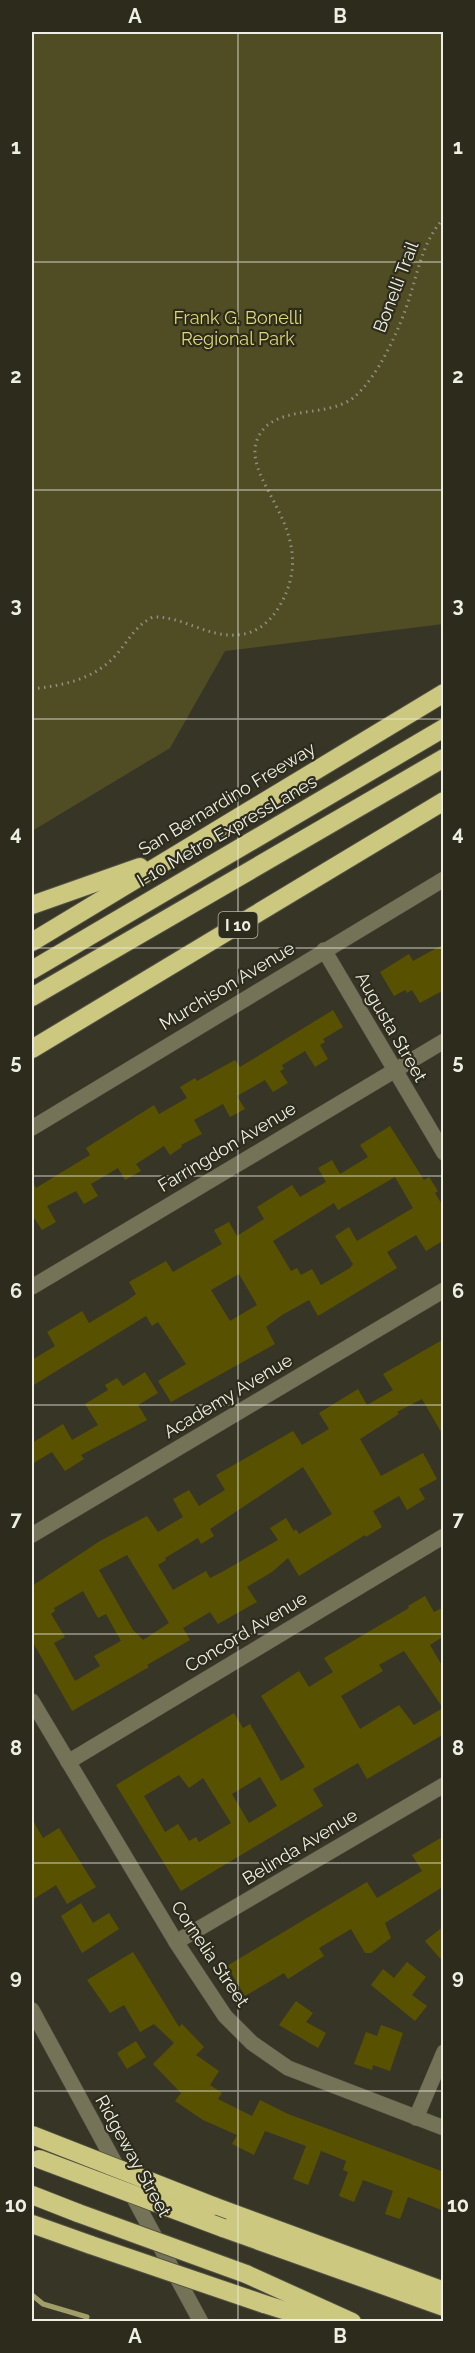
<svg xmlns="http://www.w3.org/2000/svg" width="475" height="2353" viewBox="0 0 475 2353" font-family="Raleway,sans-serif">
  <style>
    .green { fill: #504d24 }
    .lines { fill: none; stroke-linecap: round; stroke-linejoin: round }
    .stream { stroke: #a19e6a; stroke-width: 5 }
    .building { fill: #585200; fill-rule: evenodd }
    .minor-casing { stroke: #545344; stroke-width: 16 }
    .tertiary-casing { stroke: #545344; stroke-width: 16 }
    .motorway-casing { stroke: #545344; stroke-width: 20 }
    .path { stroke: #908f82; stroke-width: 3; stroke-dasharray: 1.5 4.5; stroke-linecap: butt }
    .minor { stroke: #757357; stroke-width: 15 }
    .tertiary { stroke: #757357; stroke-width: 15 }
    .motorway { stroke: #cdc880; stroke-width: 18 }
    .motorway-bridge-casing { stroke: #545344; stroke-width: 20; stroke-linecap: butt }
    .motorway-bridge { stroke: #cdc880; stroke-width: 18 }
    .grid { fill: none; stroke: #eeeee4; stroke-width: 1.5; stroke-opacity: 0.55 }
    .labels { text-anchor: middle; stroke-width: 4.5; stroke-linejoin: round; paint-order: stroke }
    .shield { fill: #2d2c1c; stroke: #b4b4a8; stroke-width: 1.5 }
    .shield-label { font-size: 16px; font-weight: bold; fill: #eeeee4 }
    .street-label { font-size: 18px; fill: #eeeee4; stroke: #2d2c1c }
    .park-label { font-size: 18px; fill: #dfd774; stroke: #2d2c1c }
    .neatline { fill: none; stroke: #eeeee4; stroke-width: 2 }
    .grid-label { font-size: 20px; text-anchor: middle; font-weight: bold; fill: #eeeee4 }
  </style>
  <rect width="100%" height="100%" fill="#373626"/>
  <polygon class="green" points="32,32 444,32 443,624 225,651 170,748 32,831"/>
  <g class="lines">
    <polyline class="stream" points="32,2295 43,2304 87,2317"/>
  </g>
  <g class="building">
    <polygon points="444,944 444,990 420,1003 412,990 407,993 405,990 394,996 380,972 409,954 413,961"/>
    <polygon points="333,1010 343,1027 323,1039 325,1042 320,1045 328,1059 315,1067 305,1051 282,1065 284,1069 280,1071 288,1083 273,1092 265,1080 237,1096 245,1109 230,1117 223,1104 194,1120 202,1134 181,1145 182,1147 170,1155 164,1146 136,1164 141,1171 125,1180 118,1168 91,1184 98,1196 84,1204 76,1191 47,1206 56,1222 42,1230 32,1215 32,1180 36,1188 90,1155 86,1148 154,1105 159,1114 187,1098 180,1087 195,1078 197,1081 235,1060 240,1067"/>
    <path d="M390 1126 424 1180 429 1177 438 1191 435 1193 444 1208V1240L426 1251 416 1235 387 1252 397 1268 318 1316 309 1300 282 1315 266 1327 275 1344 171 1402 158 1381 186 1364 158 1322 152 1326 146 1316 32 1386V1360L55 1346 47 1332 82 1311 89 1323 128 1300 136 1294 129 1282 166 1261 173 1272 222 1244 214 1230 229 1222 237 1236 264 1219 257 1207 292 1185 300 1197 326 1182 318 1168 332 1160 340 1174 368 1157 360 1145ZM395 1177 413 1208 357 1241 349 1227 335 1236 353 1264 350 1268 321 1285 312 1269 301 1275 297 1268 291 1271 273 1241 334 1203 338 1210ZM239 1274 257 1305 230 1321 211 1290Z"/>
    <path d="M444 1339V1437L422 1399 397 1412 399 1414 360 1439 381 1476 423 1453 437 1479 419 1489 425 1499 407 1510 399 1496 373 1511 382 1527 366 1537 365 1535 299 1576 288 1558 272 1572 247 1587 257 1602 218 1624 210 1612 183 1628 190 1640 147 1665 149 1667 72 1711 32 1641V1586L100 1541 147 1516 158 1532 183 1517 173 1499 189 1490 199 1506 225 1490 216 1475 293 1431 302 1445 329 1429 319 1413 358 1389 367 1405 393 1390 383 1374ZM303 1467 332 1514 299 1534 296 1529 294 1531 286 1518 270 1528 278 1540 222 1572 210 1578 206 1571 173 1590 158 1565 166 1560 165 1558 198 1538 201 1544 214 1536 210 1529ZM127 1555 169 1623 143 1640 133 1630 99 1570ZM83 1591 98 1618 106 1614 121 1641 94 1656 100 1666 75 1681 54 1643 65 1637 51 1614 55 1611 54 1608Z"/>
    <polygon points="145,1372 158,1393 138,1405 147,1420 81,1455 84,1459 65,1471 52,1452 32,1464 32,1443 63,1424 72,1440 98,1425 85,1404 108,1390 105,1385 117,1378 123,1386"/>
    <path d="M425 1596 434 1612 444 1607V1636L430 1645 444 1669V1734L367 1779 358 1763 313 1789 323 1806 181 1891 116 1785 234 1713 243 1728 250 1724 281 1781 305 1767 261 1696 299 1671 309 1687 333 1672 324 1658 409 1608 408 1606ZM404 1651 443 1708 414 1725 399 1705 360 1729 341 1696 383 1671 379 1665ZM179 1775 189 1788 203 1778 231 1823 199 1842 196 1837 189 1841 178 1824 165 1832 144 1796ZM260 1777 277 1806 249 1823 232 1794Z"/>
    <polygon points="32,1819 43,1838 59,1828 96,1887 67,1904 56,1885 32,1900"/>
    <polygon points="444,1836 444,1886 385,1923 391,1938 371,1953 365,1953 351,1929 319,1948 324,1956 288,1979 284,1973 245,1996 227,1966 367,1882 377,1898 422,1871 412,1855"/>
    <polygon points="81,1903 93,1923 109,1913 119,1929 82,1953 61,1916"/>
    <polygon points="444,1926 444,1963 425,1941"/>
    <polygon points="133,1952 179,2027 182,2024 204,2047 196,2055 219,2071 210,2085 222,2093 218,2099 252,2116 260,2100 288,2114 444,2172 444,2211 408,2197 400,2219 385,2214 393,2191 363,2180 354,2202 339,2196 348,2172 343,2170 346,2161 321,2151 308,2185 293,2179 306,2146 265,2131 254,2155 232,2144 237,2135 203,2120 175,2101 181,2093 153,2064 174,2043 154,2024 140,2032 124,2005 110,2013 87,1980"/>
    <polygon points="407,1962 426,1977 412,1995 427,2006 415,2021 371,1985 383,1969 394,1978"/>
    <polygon points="296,2001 313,2013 306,2022 326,2033 318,2048 279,2025"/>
    <polygon points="381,2025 403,2033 390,2071 373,2065 372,2070 354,2064 366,2032 377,2036"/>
    <polygon points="136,2041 146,2057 127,2069 117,2053"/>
  </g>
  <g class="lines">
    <g class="minor-casing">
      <g id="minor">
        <polyline points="324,950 444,1153"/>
        <polyline points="32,1287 444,1041"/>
        <polyline points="32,1535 444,1290"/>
        <polyline points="32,1701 176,1942 225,2016 252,2043 288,2068 444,2128"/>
        <polyline points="68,1762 444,1536"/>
        <polyline points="176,1942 444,1785"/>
        <polyline points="416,2118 444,2052"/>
      </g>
    </g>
    <g class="tertiary-casing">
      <g id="tertiary">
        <polyline points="32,1128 444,879"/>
        <polyline points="32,2010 201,2322"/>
      </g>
    </g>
    <g class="motorway-casing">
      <g id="motorway">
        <polyline points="32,905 140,867"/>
        <polyline points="32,942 444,693"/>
        <polyline points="32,970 444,728"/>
        <polyline points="32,997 444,758"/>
        <polyline points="32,1049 444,801"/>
        <polyline points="32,2195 78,2213"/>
        <polyline points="213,2206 444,2291"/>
        <polyline points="32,2224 91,2245"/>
        <polyline points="223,2228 444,2307"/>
        <polyline points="246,2274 352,2322"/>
        <polyline points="264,2304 322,2322"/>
      </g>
    </g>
    <path class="path" d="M32 689C64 685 94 680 117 654 128 641 136 625 153 617 182 616 207 637 236 635 256 634 269 623 279 607 324 532 241 483 257 440 271 403 326 419 353 398 378 378 401 326 410 296 419 268 423 241 444 218"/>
    <use href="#minor" class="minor"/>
    <use href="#tertiary" class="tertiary"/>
    <use href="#motorway" class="motorway"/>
    <g class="motorway-bridge-casing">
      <g id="motorway-bridge">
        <polyline points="32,2135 213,2206"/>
        <polyline points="39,2159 223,2228"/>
        <polyline points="78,2213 246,2274"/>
        <polyline points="91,2245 264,2304"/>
      </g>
    </g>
    <use href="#motorway-bridge" class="motorway-bridge"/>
  </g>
  <path class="grid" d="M238 32V2322M32 262H444M32 490H444M32 719H444M32 948H444M32 1176H444M32 1405H444M32 1634H444M32 1863H444M32 2091H444"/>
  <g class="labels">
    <rect class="shield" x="218.5" y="912" width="39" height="26" rx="4.5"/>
    <g class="shield-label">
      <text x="238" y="931">I 10</text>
    </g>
    <g class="street-label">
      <text transform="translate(396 287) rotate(-69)" y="6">Bonelli Trail</text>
      <text transform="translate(227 799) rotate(-31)" y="6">San Bernardino Freeway</text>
      <text transform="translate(227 831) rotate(-30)" y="6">I-10 Metro ExpressLanes</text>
      <text transform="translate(227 986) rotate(-31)" y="6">Murchison Avenue</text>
      <text transform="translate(391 1027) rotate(60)" y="6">Augusta Street</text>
      <text transform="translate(227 1147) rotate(-31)" y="6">Farringdon Avenue</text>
      <text transform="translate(228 1396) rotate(-31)" y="6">Academy Avenue</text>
      <text transform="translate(246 1632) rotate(-31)" y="6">Concord Avenue</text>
      <text transform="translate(300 1847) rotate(-31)" y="6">Belinda Avenue</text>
      <text transform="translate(210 1954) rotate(56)" y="6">Cornelia Street</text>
      <text transform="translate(133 2156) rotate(61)" y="6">Ridgeway Street</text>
    </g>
    <g class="park-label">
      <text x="238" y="324">Frank G. Bonelli<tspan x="238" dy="21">Regional Park</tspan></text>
    </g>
  </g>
  <rect width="475" height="2353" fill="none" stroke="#2d2c1c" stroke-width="66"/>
  <rect x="33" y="33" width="409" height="2287" class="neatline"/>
  <g class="grid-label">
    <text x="135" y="23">A</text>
    <text x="340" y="23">B</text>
    <text x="16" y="154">1</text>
    <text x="458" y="154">1</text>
    <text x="16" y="383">2</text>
    <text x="458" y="383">2</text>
    <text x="16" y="612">3</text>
    <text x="458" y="612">3</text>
    <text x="16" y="840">4</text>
    <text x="458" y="840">4</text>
    <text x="16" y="1069">5</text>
    <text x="458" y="1069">5</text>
    <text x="16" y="1298">6</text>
    <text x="458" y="1298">6</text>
    <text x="16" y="1526">7</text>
    <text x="458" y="1526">7</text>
    <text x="16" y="1755">8</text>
    <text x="458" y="1755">8</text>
    <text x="16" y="1984">9</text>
    <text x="458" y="1984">9</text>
    <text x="16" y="2212">10</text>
    <text x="458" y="2212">10</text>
    <text x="135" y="2343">A</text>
    <text x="340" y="2343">B</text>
  </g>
</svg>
